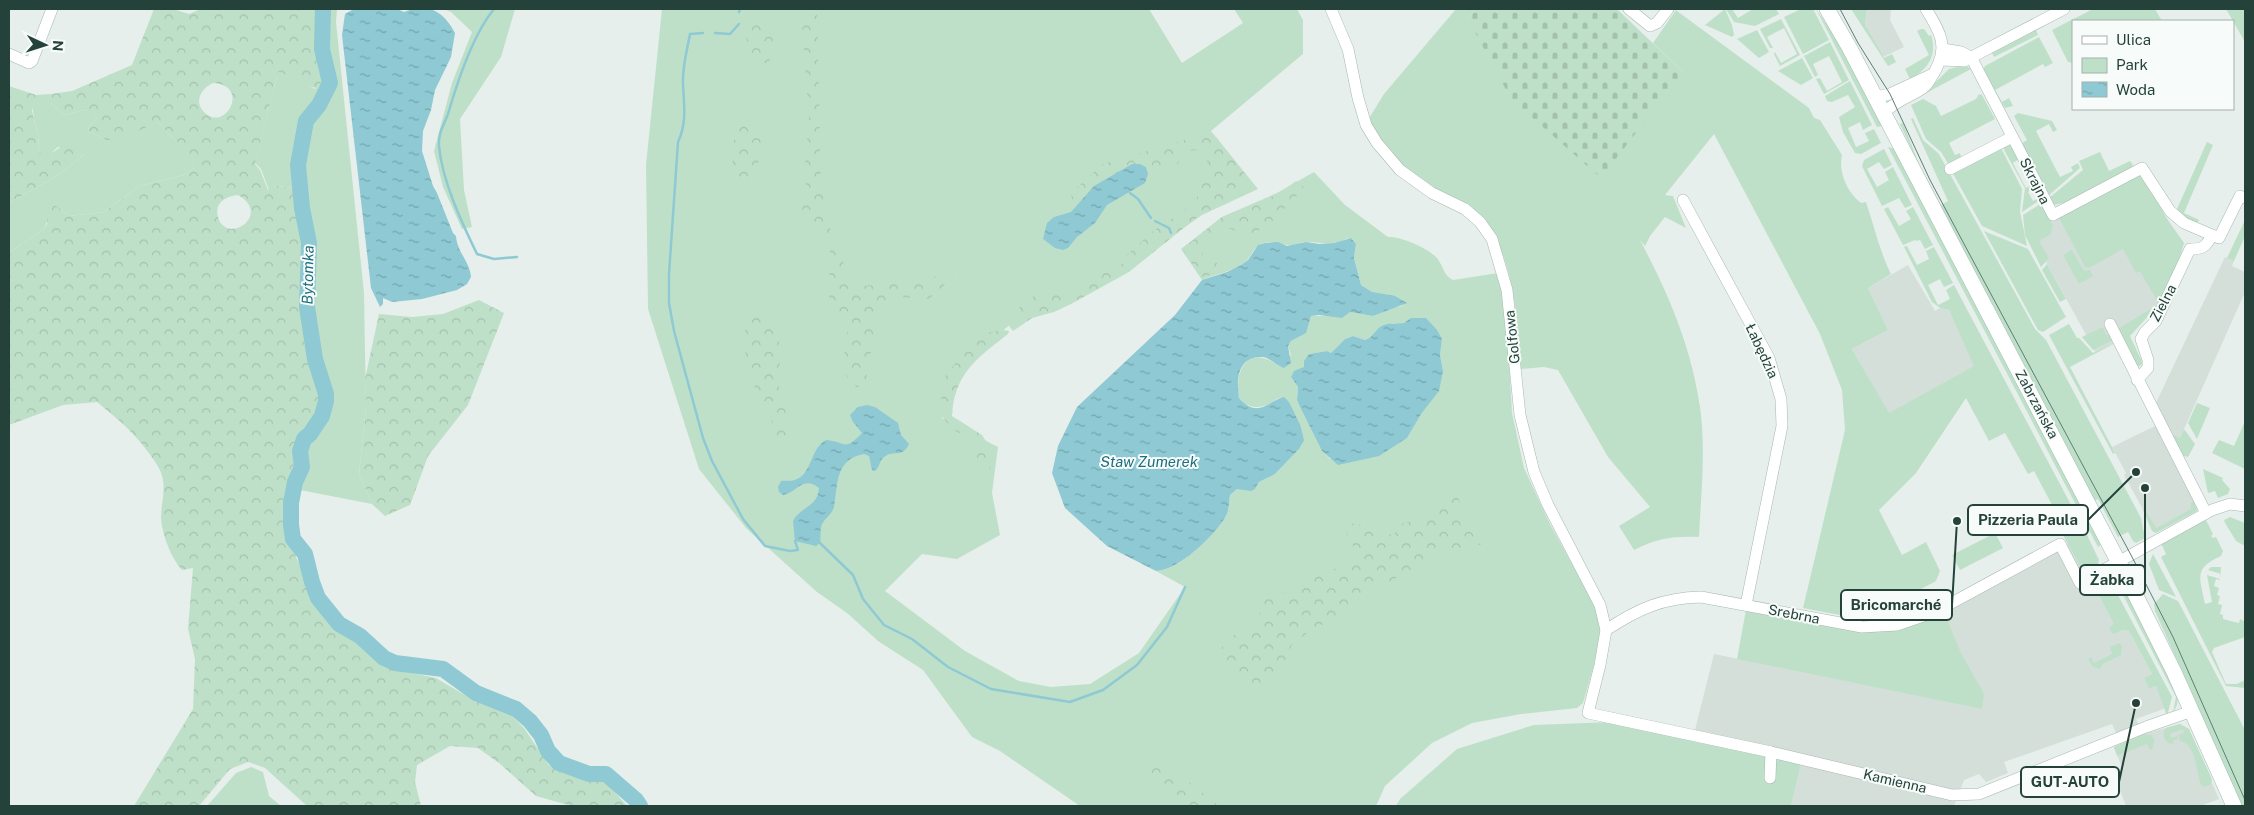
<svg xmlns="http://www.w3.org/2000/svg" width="2254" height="815" viewBox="0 0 2254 815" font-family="'Public Sans',sans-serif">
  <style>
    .built { fill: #d4dfda }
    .green { fill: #bfe0c8; fill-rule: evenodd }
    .forest { fill: url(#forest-crowns); fill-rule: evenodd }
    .cemetery { fill: url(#cemetery-stones) }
    .water { fill: url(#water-ripples) }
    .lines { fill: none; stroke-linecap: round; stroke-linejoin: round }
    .stream { stroke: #8ec9d4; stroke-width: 2.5 }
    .river { stroke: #8ec9d4; stroke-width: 16 }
    .minor-casing { stroke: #a8b8b2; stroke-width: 12 }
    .secondary-casing { stroke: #a4bbb3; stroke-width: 16 }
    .minor { stroke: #fff; stroke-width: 11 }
    .secondary { stroke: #fff; stroke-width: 15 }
    .tram { stroke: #5f7d75; stroke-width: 1 }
    .labels { text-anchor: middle; stroke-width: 4; stroke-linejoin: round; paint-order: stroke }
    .street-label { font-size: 14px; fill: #24423a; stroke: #f7fbf9 }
    .water-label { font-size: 15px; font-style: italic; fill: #1c6f80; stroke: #f7fbf9 }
    .leader { fill: none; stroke: #24423a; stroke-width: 2 }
    .callout-dot { fill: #24423a; stroke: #f7fbf9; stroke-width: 2 }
    .callout { fill: #f7fbf9; stroke: #24423a; stroke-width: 2 }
    .callout-label { font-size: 15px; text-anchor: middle; font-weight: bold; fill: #24423a }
  </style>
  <defs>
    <pattern id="forest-crowns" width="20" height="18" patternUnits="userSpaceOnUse" patternTransform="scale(1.25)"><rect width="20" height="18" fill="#bfe0c8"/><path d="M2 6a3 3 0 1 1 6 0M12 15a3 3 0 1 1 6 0" fill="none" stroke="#a4c1ad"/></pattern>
    <pattern id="cemetery-stones" width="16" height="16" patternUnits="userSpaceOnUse" patternTransform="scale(1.25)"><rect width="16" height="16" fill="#bfe0c8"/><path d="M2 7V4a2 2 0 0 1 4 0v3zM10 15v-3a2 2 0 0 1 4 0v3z" fill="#a4c1ad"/></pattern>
    <pattern id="water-ripples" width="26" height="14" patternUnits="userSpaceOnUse" patternTransform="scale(1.25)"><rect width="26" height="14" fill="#8ec9d4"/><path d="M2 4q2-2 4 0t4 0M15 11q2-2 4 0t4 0" fill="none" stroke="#74a5ad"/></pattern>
  </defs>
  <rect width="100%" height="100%" fill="#e6efeb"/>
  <g class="built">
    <polygon points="1867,9 1891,9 1890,20 1904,47 1883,57 1865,24"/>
    <polygon points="2136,174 2184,243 2159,304 2115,343 2096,353 2046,262 2044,263 2028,231"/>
    <polygon points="2225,257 2234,261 2232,266 2245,272 2245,292 2180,438 2170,433 2155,405"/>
    <polygon points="1908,265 1935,311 1940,308 1949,310 1975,366 1889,414 1852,349 1888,330 1868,288"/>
    <polygon points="2157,425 2198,509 2155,531 2124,475 2126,473 2112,447"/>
    <polygon points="2068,544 2079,565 2090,569 2098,564 2106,579 2104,579 2091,590 2095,588 2115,625 2109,627 2115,634 2123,630 2129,631 2152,674 2144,678 2149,689 2156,686 2166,708 2136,719 2139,725 2116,733 2112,724 2004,762 2008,773 1986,782 1979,774 1964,780 1954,806 1791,806 1802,757 1694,734 1714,654 1982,708 1944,612"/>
    <polygon points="2180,724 2189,729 2219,799 2200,806 2126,806 2119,788 2121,765 2114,747 2144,734"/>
  </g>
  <g class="green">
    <polygon points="317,9 337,9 336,22 364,293 366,408 359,474 372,504 300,490 304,464 304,445 323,423 330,402 329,394 319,358 311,307 312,259 315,244 304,189 277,186 269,190 261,169 255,163 278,72 286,74 315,89 323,75 316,45"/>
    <polygon points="444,9 515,9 501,57 460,119 464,190 472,227 462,229 443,187 434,151 452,83 472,32 451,12"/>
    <path d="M662 9H1149L1182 63 1243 23 1234 9H1297L1303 20V54L1211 131 1258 189 1202 215 1130 266 1077 296 1040 301 968 358 948 386 942 418 998 447 992 493 1000 535 957 559 922 554 885 591 965 651 1019 681 1051 687 1090 684 1139 653 1185 587 1156 571C1179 571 1216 534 1227 514 1229 509 1229 501 1230 495L1237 489H1255L1259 482 1275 474 1299 449 1300 424 1289 402 1278 398C1264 408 1252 412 1239 398 1234 368 1249 344 1279 366L1291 355 1288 346 1291 341 1305 333 1311 316H1327L1350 312 1373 316 1394 307 1403 306 1372 292 1361 285 1354 258 1356 244 1348 238C1330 247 1323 242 1306 242 1300 242 1293 247 1287 245 1280 244 1271 241 1264 243 1254 245 1252 256 1245 262 1232 272 1216 274 1202 280L1181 249 1222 217 1277 193 1314 172 1345 205 1388 237C1400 236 1425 247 1435 256 1443 263 1443 276 1453 280L1498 273 1506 306 1512 413 1524 468 1550 524 1596 608 1600 629V644L1583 703 1577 708 1521 714 1472 723 1432 743 1385 786 1376 806H1080L1000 751 972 737 923 670 878 641 847 613 817 592 746 528 699 469 648 309 646 165ZM1392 323H1404L1442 339 1440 355 1443 371 1407 438 1330 459 1322 451 1300 407 1297 400 1298 387 1291 377 1304 367 1309 354 1327 351 1331 353 1345 339 1353 336 1365 340 1376 334 1380 328Z"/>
    <path d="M1456 9H1476L1468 19 1683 72 1653 43 1676 10 1677 11 1809 108 1814 118 1820 120 1842 155C1838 172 1847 192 1861 203L1866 202C1874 226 1880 252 1891 274L1868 288 1888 330 1852 349 1889 413 1974 366 1949 310 1940 308 1932 302 1904 247 1907 246 1917 265 1929 259 1926 251 1934 247 1953 283 1944 287 1940 279 1928 285 1938 305 1950 299 1946 290 1954 285 2086 533 2099 560 2098 564 2090 569H2084L2079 565 2055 520 2059 518 2034 471 2028 474 2005 433 1989 441 1966 398 1916 473 1879 510 1902 555 1926 542 1940 571 1936 581 1921 589 1927 598 1940 593 1943 594V599C1889 627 1859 619 1803 608L1845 430 1842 390 1820 334 1714 134 1665 195 1673 196 1686 228 1665 217 1650 236 1645 246 1640 240C1669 295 1691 346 1700 407 1706 449 1701 495 1699 537 1673 536 1658 538 1634 550L1619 526 1650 507 1608 457 1558 370 1544 367 1521 369C1517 318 1515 250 1476 211 1465 200 1447 195 1433 188 1403 172 1386 149 1368 120L1384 94Z"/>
    <polygon points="1725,9 1732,25 1734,35 1732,37 1705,25"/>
    <polygon points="1726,9 1732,9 1738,18 1753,9 1776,9 1779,14 1755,26 1734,22"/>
    <polygon points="1801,9 1813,9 1829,40 1803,54 1784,17"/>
    <polygon points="1816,9 1834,35 1883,126 1877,127"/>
    <polygon points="1851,9 1867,9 1865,24 1884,58 1892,54 1896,62 1888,66"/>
    <polygon points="2093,9 2155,9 2162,21 2073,21 2073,63 2068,62 2052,30"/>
    <polygon points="2226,9 2245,9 2245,42"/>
    <polygon points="1781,19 1800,55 1780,66 1774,54 1775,52 1781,63 1797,54 1784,28 1767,37 1773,48 1770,48 1760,29"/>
    <polygon points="2035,28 2038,35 1994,57 1991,51"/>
    <path d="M1921 29H1924L1929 36 1931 35C1938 56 1927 70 1910 79L1905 69 1929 55 1917 31Z"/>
    <polygon points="1757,30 1769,52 1759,58 1737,39"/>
    <polygon points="2039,37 2053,63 2045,67 2043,64 1995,90 2002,102 2009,98 2013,106 2005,108 1983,70 1985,66"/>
    <polygon points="1830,42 1849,80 1824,94 1816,79 1820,78 1827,91 1842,82 1829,56 1813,64 1818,75 1815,77 1804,56"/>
    <polygon points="1802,58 1813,78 1801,85 1778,71"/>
    <polygon points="1965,65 1971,69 1915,99 1932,86 1949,69"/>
    <polygon points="1850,81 1872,125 1863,130 1860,122 1848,128 1856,147 1869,141 1865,133 1874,129 1881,143 1861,154 1855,153 1843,132 1839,117 1855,107 1848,95 1832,102 1827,101 1825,96"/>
    <path d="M51 94V103L64 115 84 110 92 111 97 118 89 126 88 131 106 140 159 122C163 127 167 133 172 137 184 149 194 148 194 168L184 175 139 186 104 212 69 216 54 204 44 229 9 253V203L57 176 85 154 58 147 49 155 43 156 39 152C38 147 39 141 38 136 36 121 29 110 36 95Z"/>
    <polygon points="1979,94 1982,95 1995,119 1949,143 1955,155 1960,153 1962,159 1949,165 1941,152 1926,139 1911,105 1923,99 1936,106 1941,116 1976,99"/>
    <polygon points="2018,113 2052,121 2057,130 2053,132 2049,124 2036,131 2060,177 2073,171 2071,167 2078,163 2080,168 2048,196 2021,144 2027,140 2014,116"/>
    <polygon points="1913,118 1923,140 1939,154 2035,329 2046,340 2141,518 2145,538 2136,543 2133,541 2128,532 2118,537 2098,499 2094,501 1931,191 1900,124 1903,123 1919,164 1941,205 1948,201 1911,119"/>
    <polygon points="2009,142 2019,159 2013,163 2026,188 2032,185 2034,189 2028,192 2033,201 2039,198 2040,200 2022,212 2025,188 2002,146"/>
    <polygon points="2207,142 2213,145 2184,213 2199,220 2197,224 2180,215 2177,209"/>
    <polygon points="2000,146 2022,189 2020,212 2027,246 1982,226 1951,170"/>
    <polygon points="1888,147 1895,149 2101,545 2098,547"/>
    <polygon points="1884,149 1892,165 1884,169 1879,162 1867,169 1877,187 1889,180 1885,172 1893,167 1912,205 1905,208 1899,198 1882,206 1862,166 1864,160"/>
    <polygon points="2100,152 2109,171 2130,161 2133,165 2129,171 2074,201 2053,205 2049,198 2083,170 2079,161"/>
    <polygon points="2136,174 2143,175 2168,221 2184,243 2175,274 2159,304 2130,336 2143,364 2135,368 2116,330 2159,304 2141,273 2140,271 2136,273 2123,249 2089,268 2085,267 2058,216"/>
    <polygon points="2042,203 2053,226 2050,235 2039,241 2049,258 2041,267 2025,235 2023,215"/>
    <polygon points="1888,207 1899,226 1911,219 1906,211 1913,207 1933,245 1925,249 1920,240 1916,241 1915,240 1903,245 1884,209"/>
    <polygon points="2244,222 2245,236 2234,261 2227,258"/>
    <polygon points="1984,231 2028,249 2066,317 2043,332 2038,330"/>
    <polygon points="2072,250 2084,271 2090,270 2093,276 2079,284 2063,255"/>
    <polygon points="2047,264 2066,299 2060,302 2042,270"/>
    <polygon points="2069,324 2077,338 2079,338 2093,353 2115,343 2070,367 2112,447 2115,453 2113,454 2049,335"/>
    <polygon points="2103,327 2106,335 2110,334 2113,340 2093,350 2082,337"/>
    <polygon points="2197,403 2210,408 2197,439 2188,423"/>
    <polygon points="2245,421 2245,469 2212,453 2219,440 2234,446"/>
    <polygon points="2184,429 2195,444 2188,457 2180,455 2170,433 2180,438"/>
    <polygon points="2203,469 2223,478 2222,480 2230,489 2228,494 2218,498 2215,491 2208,493"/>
    <polygon points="2194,501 2197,511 2156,533 2152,531 2143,510 2145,509 2156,528 2191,509 2191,503"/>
    <polygon points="2230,517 2245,523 2245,546 2236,541 2225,523 2224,520"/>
    <path d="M2206 520 2213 534 2211 536 2213 538 2216 537 2223 551 2221 556C2193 568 2200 578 2205 604L2212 602 2207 575 2220 579 2221 574 2208 570 2211 567H2221L2220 580 2216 579 2214 586 2219 588 2217 595 2220 596 2218 604 2222 605 2220 614 2223 615V619L2239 623 2240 619 2244 621 2245 619V637L2214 648 2212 652 2226 684H2237L2245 680V688L2226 686 2161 557 2166 554 2161 543Z"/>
    <polygon points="1995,533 2003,548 1960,570 1952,555"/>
    <polygon points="2153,554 2176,597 2159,590 2149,564"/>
    <polygon points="2112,574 2119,578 2123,584 2178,696 2177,705 2173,713 2176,697"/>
    <polygon points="2104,578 2110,580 2172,697 2167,716 2156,686 2149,689 2144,678 2152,674 2129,631 2123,630 2115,634 2112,633 2109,627 2114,624 2095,588 2091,590 2092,585"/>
    <polygon points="2163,594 2178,601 2245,730 2245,806 2242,806 2155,611 2154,604"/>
    <polygon points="1746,610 1801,622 1862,631 1944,612 1961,653 1984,694 1982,709 1737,659"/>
    <polygon points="2119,643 2122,646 2121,655 2103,664 2100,669 2093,667 2088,659 2091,657 2094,663 2112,654 2110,647"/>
    <polygon points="1612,722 1801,763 1791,806 1396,806 1400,799 1457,749 1534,725"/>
    <path d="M2180 724 2189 729 2211 777 2212 781 2210 785 2203 787 2201 785C2196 773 2197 744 2180 741L2178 735 2184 733 2183 729 2170 734 2171 738 2177 736 2178 739 2173 741 2174 744 2168 743C2163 738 2162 733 2166 728Z"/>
    <polygon points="2144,734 2151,735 2154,739 2153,748 2150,750 2147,744 2117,756 2114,747"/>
    <polygon points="251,767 263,772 269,796 281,806 207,806 236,773"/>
  </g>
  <g class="forest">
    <path d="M154 9H173L189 14 201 9H317L316 45 323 75 321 88C307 90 292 75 278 72L255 164 260 170 268 190 277 186 295 188 307 243 304 257 305 317 323 402 320 415 298 443 297 456 299 467 293 481 287 507V524L296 557 316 600 330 624 351 638 384 667 436 678 475 701 508 712 524 728 549 765 585 780 606 782 627 806H572L536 796 499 763 478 748 450 746 417 765 415 782 421 806H307L265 768 248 762 230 769 199 806H134L193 709 195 659 188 629 193 568 182 570C171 558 162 534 161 518 161 504 166 489 162 476 160 468 155 462 151 456 133 431 120 421 97 402L63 405 9 425V253L44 229 47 224 48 206 54 204 69 216 104 212 139 186 184 175 194 168C194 150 183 148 172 137 167 133 163 127 159 122L117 140H106L88 131 89 126 97 118 92 112 84 110 64 115 51 103V94L72 91 132 65ZM213 83C252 85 224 135 203 111 194 100 202 88 213 83ZM238 195C273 215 226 246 218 217 214 203 226 196 238 195Z"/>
    <polygon points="801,9 817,9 821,183 832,237 854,286 880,285 897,281 926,280 939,275 953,277 929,299 898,297 878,309 865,387 856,387 842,371 848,328 829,302 830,249 822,233 802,209 807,190 804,175 809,120"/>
    <path d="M761 22 774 28 771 59 767 63C757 63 747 61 744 49L748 46C747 36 742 31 750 23Z"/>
    <path d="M9 86 36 95 32 111 38 135 39 152 43 155C52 155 59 147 68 143L85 154 57 176 9 203Z"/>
    <path d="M743 119 759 121C764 134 760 164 754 177L744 182C725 176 734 163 734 148 734 136 734 129 743 119Z"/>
    <polygon points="1216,137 1245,174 1244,194 1201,214 1129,272 1071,304 1054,312 1032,318 1013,331 1009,326 1021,305 1037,294 1060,293 1086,287 1104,272 1122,264 1126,256 1152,232 1196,202 1200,186 1198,177 1205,175 1203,167 1207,163 1208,153 1203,150 1200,153 1196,150 1184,152 1176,167 1169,172 1163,168 1153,173 1146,167 1094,186 1082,200 1072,200 1071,193 1103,164 1188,139"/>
    <path d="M1296 181 1305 188C1288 203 1275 224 1253 233 1245 236 1238 231 1231 229 1208 219 1204 247 1201 263L1204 266 1212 261 1217 263 1220 273 1201 277 1182 249 1222 217 1278 194Z"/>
    <polygon points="479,300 504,313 468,405 428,456 410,505 385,516 372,504 359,474 366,408 365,379 379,314 412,317 443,314"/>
    <path d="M755 312 766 314 779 338 780 363 777 372 780 394 787 411 788 420 786 435 779 441 774 439C773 434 775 430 773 424 770 417 764 411 761 404 752 381 732 330 755 312Z"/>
    <path d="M1003 330 1009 331 1008 334C977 358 954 374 952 416L982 435 992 451 990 470 980 475 973 467 976 441 953 430 940 414 943 379 978 334Z"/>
    <path d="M1446 497H1458L1466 521 1481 545 1474 544 1462 550 1442 553 1350 603 1335 618 1307 633 1291 646C1289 659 1283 661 1276 670 1272 674 1270 680 1267 684 1263 688 1257 689 1252 690L1235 678 1219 660C1225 621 1243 644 1262 624L1259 610 1261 603 1265 598 1286 592 1295 583 1308 581 1319 573 1349 565 1355 558 1356 553 1346 532 1351 524C1366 520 1383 543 1396 532 1399 529 1400 525 1404 523 1411 520 1416 523 1423 519 1434 512 1432 503 1446 497Z"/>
    <polygon points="1158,767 1163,771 1161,775 1164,778 1174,773 1178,778 1177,781 1183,777 1219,806 1192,806 1179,802 1177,794 1168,792 1151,773 1150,769"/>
  </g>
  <polygon class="cemetery" points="1476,9 1617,9 1683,72 1601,178 1511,99 1468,19"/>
  <g class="water">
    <path d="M354 9H397L404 12C429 3 443 11 455 33L451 57 435 90 431 110 423 131 422 151 433 186 437 193 453 233 456 236C457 252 470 262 471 277L467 284 457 290 422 299 392 302 383 298V304L380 307 371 288 342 35 345 14Z"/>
    <polygon points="1132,164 1140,164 1146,167 1148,174 1145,183 1107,205 1095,223 1077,237 1068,248 1063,250 1055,248 1043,239 1047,223 1054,217 1071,212 1094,186"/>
    <path d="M1351 238 1356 244 1354 258 1361 285 1372 292 1395 296 1407 303 1373 316 1350 312 1342 318 1319 315 1311 316 1306 333 1291 341 1288 346 1291 363 1284 368C1277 366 1270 358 1263 357 1238 356 1236 378 1239 398 1258 419 1266 402 1284 397L1289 402 1300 424 1304 440 1299 449 1275 474 1259 482 1255 489 1251 491 1237 489 1230 495C1229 501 1229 509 1227 514 1217 534 1178 571 1156 571L1107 546 1065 508 1052 473 1058 446 1077 407 1175 315 1202 280 1227 272 1241 265 1248 260 1258 245 1265 243 1278 242 1287 246 1306 242 1319 244 1334 243Z"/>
    <path d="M1411 318H1426L1437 330 1442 339 1440 355 1443 371 1439 391 1421 414 1407 438 1379 456 1338 465 1322 451 1300 407 1297 400 1298 387 1291 377 1294 371 1304 367V361L1309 354 1327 351 1331 353 1345 339 1353 336 1365 340C1373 337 1374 332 1380 327 1387 322 1396 324 1404 323Z"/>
    <path d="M867 405 875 407 898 423 901 435 909 444C902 459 895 449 884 457 879 461 880 467 875 471L872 470 869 456 864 454C835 459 838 484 834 507 832 515 823 519 821 527 820 532 821 537 820 543L816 546 795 541 793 521C801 506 818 507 819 488 802 475 798 492 783 495L779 492 778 487 781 481C787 480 791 482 797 479 812 473 810 449 826 440 847 442 844 452 862 433L853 422 850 415 858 407Z"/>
  </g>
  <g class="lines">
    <g class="stream">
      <path d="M494 9C474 33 457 83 448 114 444 125 438 133 439 146 442 181 462 223 477 254L494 259 517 257"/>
      <polyline points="739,12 740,9"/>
      <path d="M703 33 690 34C687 50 682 68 683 85 684 105 687 123 678 142L669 274V303L674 331 703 438 712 461 743 519 765 546 790 551 798 550 795 541"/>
      <polyline points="715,33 730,34 739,24"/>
      <polyline points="1130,193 1138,199 1151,218"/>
      <polyline points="1155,221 1169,228 1171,233"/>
      <polyline points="820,543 853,575 863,599 884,625 912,639 948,667 991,689 1070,702 1103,690 1137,665 1167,627 1185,587"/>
    </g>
    <polyline class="river" points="323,9 322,49 330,83 319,105 306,121 298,165 302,208 309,243 307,307 315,359 326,394 326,401 322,416 310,434 304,439 300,451 302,467 295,482 291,503 291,525 293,539 305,554 312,582 318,598 339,624 360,636 384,658 395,663 443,669 476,693 516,709 530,721 541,735 548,751 559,763 589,774 606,774 636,800 640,806"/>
    <g class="minor-casing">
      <g id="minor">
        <polyline points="1331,9 1348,49 1358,98 1366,125 1377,143 1400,170 1432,193 1465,209 1480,222 1492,239 1507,290 1520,415 1534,472 1548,505 1600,605 1606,630 1600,665 1588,713 1771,752 1952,795 1979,794 2146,727 2192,711"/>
        <polyline points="1629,9 1650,26 1657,23 1668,9"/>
        <polyline points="1943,49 1961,52 1971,57"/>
        <polyline points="9,54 29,63 32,61 52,9"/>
        <polyline points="1971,57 2053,215 2142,168 2170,211 2184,223 2219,238 2240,196 2245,198"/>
        <polyline points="1941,60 1964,61 2064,9"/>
        <polyline points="1876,97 1890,94 1933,74"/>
        <path d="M1884 113C1895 101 1910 97 1923 88 1929 84 1930 79 1934 73 1949 47 1941 33 1926 9"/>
        <polyline points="1950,169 2012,137"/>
        <polyline points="1683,200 1769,358 1781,399 1782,426 1746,605"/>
        <polyline points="2110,324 2206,513"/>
        <path d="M2137 380 2148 368V360L2141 339 2145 332 2156 321 2190 249C2203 249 2206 247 2212 235"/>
        <path d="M1606 630C1638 609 1662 598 1701 597L1862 627 1897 625 1935 612 2060 544 2080 583 2212 510 2230 504 2245 506"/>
        <polyline points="1770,778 1771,752"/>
      </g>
    </g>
    <g class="secondary-casing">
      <polyline id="secondary" points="1827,9 1849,47 2130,584 2174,672 2234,806"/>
    </g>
    <use href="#minor" class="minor"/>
    <use href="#secondary" class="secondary"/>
    <polyline class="tram" points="1840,9 1858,43 1890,94 1930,180 1963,242 2131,555 2173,637 2245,800"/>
  </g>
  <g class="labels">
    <g class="street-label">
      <text transform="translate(2035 181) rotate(63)" y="5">Skrajna</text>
      <text transform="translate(2163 303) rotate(-62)" y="5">Zielna</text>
      <text transform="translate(1512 337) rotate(-96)" y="5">Golfowa</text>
      <text transform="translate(1762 351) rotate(65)" y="5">Łabędzia</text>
      <text transform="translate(2037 404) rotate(62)" y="5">Zabrzańska</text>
      <text transform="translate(1794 614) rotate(11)" y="5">Srebrna</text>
      <text transform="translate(1895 781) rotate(13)" y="5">Kamienna</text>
    </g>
    <g class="water-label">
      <text transform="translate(308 275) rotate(-89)" y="5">Bytomka</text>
      <text x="1149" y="467">Staw Zumerek</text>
    </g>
  </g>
  <path class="leader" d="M2136 472L2088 520M2145 488L2145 580M1957 521L1952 605M2136 703L2119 782"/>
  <g class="callout-dot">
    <circle cx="2136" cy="472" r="5"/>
    <circle cx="2145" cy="488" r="5"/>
    <circle cx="1957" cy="521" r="5"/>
    <circle cx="2136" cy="703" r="5"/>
  </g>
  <g class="callout">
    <rect x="1968" y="505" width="120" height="30" rx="5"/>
    <rect x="2080" y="565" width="65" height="30" rx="5"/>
    <rect x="1841" y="590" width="111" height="30" rx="5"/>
    <rect x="2021" y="767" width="98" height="30" rx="5"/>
  </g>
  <g class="callout-label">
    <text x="2028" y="525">Pizzeria Paula</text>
    <text x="2112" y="585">Żabka</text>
    <text x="1896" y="610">Bricomarché</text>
    <text x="2070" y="787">GUT-AUTO</text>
  </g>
  <rect width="2254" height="815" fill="none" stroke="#24423a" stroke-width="20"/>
  <rect x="2072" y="20" width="162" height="90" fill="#f7fbf9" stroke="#a3b1ad"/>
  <rect x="2082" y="36" width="25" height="8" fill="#ffffff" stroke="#a3b1ad"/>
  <text x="2116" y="45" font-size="15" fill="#24423a">Ulica</text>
  <rect x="2082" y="58" width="25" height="15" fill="#bfe0c8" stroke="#a3b1ad"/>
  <text x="2116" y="70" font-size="15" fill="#24423a">Park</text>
  <rect x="2082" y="82" width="25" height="15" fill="url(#water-ripples)" stroke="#a3b1ad"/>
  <text x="2116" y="95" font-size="15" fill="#24423a">Woda</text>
  <g transform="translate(45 45) rotate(94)" stroke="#f7fbf9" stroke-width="4" paint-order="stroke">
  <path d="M0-4L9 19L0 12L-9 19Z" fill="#24423a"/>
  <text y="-8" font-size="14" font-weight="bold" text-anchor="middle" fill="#24423a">N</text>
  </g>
</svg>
